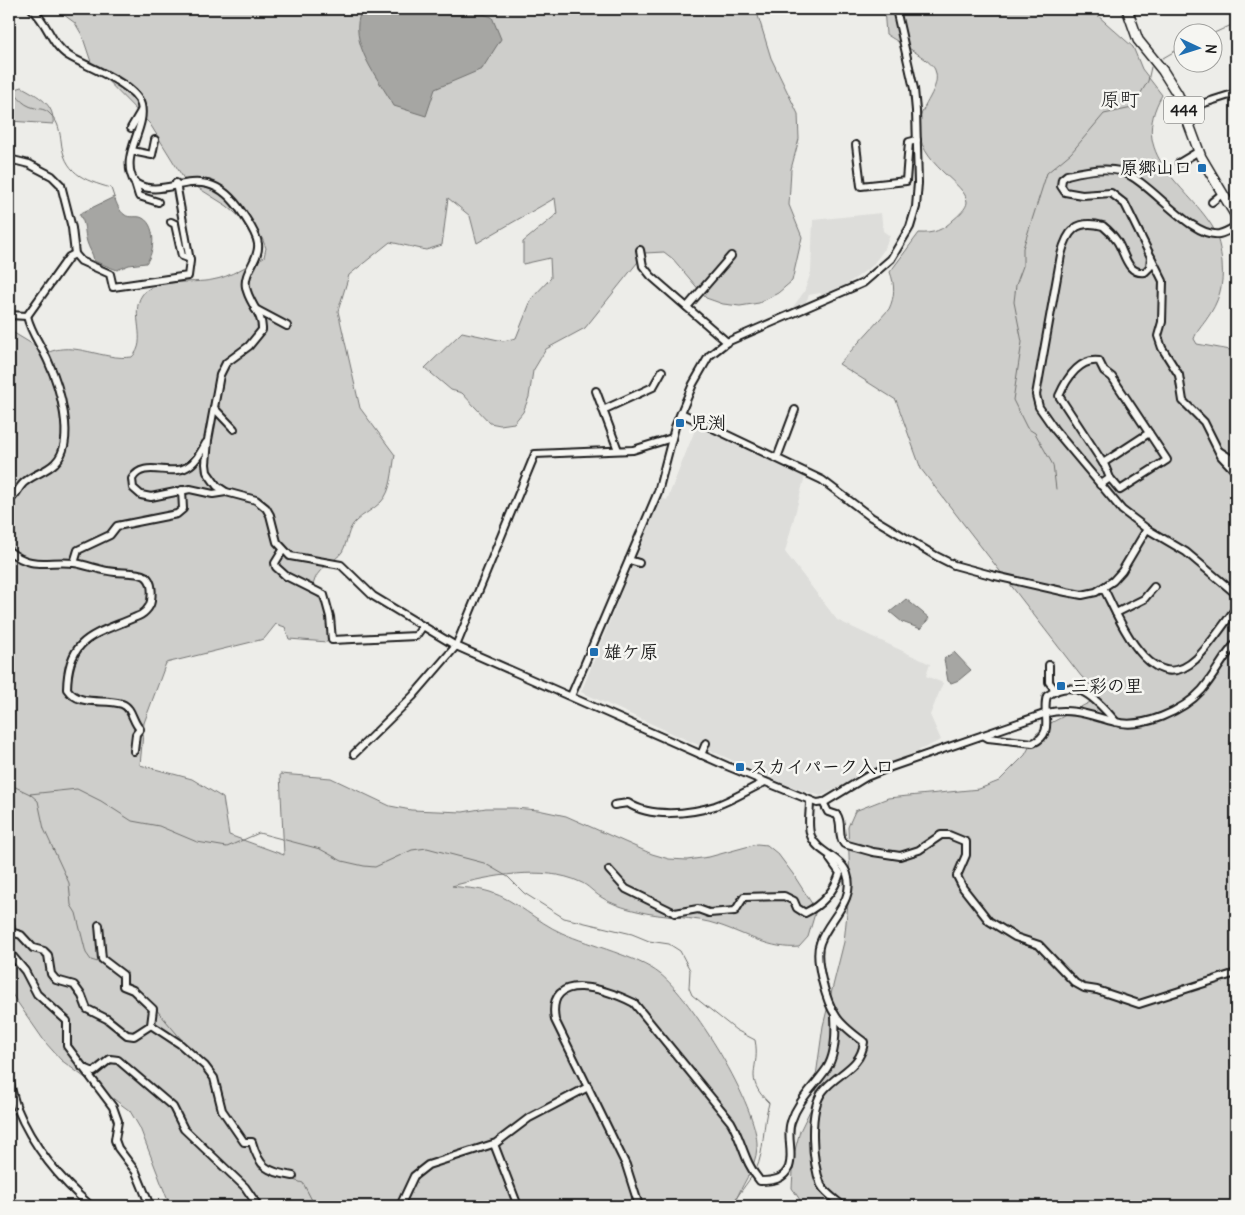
<svg xmlns="http://www.w3.org/2000/svg" width="1245" height="1215" viewBox="0 0 1245 1215" font-family="Delius,'Klee One',sans-serif">
  <style>
    .built { fill: #ddddda }
    .green { fill: #cececb; stroke: #757574 }
    .water { fill: #a6a6a3; stroke: #6f6f6d }
    .lines { fill: none; stroke-linecap: round; stroke-linejoin: round }
    .stream { stroke: #6f6f6d; stroke-width: 1 }
    .minor-casing { stroke: #1c1c1c; stroke-width: 10 }
    .highway-casing { stroke: #1c1c1c; stroke-width: 12 }
    .minor { stroke: #f6f6f2; stroke-width: 6 }
    .highway { stroke: #f6f6f2; stroke-width: 9 }
    .poi-dot { fill: #1f6fb2; stroke: #f6f6f2; stroke-width: 2 }
    .labels { text-anchor: middle; stroke-width: 5; stroke-linejoin: round; paint-order: stroke }
    .shield { fill: #f6f6f2; stroke: #5d5d5c; stroke-width: 1 }
    .shield-label { font-size: 16px; font-weight: bold; fill: #1c1c1c }
    .poi-label { font-size: 18px; font-weight: bold; fill: #1c1c1c; stroke: #f6f6f2; text-anchor: start }
    .quarter-label { font-size: 20px; fill: #1c1c1c; stroke: #f6f6f2 }
  </style>
  <rect width="100%" height="100%" fill="#edede9"/>
  <filter id="ink" filterUnits="userSpaceOnUse"><feTurbulence type="fractalNoise" baseFrequency=".02" numOctaves="2"/><feDisplacementMap in="SourceGraphic" scale="10" xChannelSelector="R" yChannelSelector="G"/><feConvolveMatrix kernelMatrix="1 2 1 2 8 2 1 2 1" color-interpolation-filters="sRGB"/></filter>
  <g filter="url(#ink)">
    <g class="built">
      <polygon points="881,213 883,231 890,236 883,251 872,266 839,290 823,296 820,293 809,295 805,304 790,311 804,292 811,272 813,220"/>
      <polygon points="697,425 805,476 785,552 837,620 930,664 926,676 943,683 930,715 941,740 821,796 789,786 581,692 649,524 660,498 667,500"/>
    </g>
    <g class="green">
      <path d="M56 9H756L771 58 798 114 799 139 791 169 789 205 802 237 792 281 778 293 759 303 740 306 723 304 706 298 673 259 664 252 645 253 585 328 546 349 533 371 529 397 523 412 514 423 500 425 490 423 462 393 451 390 425 368 462 332 503 341 516 338 532 298 551 278 550 258 523 264V242L557 214 555 198 477 243 470 216 448 198 442 245 426 250 390 242 349 275 338 311 360 408 395 455C392 470 392 491 381 502 373 510 363 514 356 521 347 529 348 542 342 552 335 562 320 566 315 579 304 604 350 603 327 642L289 639 285 627 276 624 264 639 166 663 144 723 140 765 192 779 223 798 229 835 284 855 280 774 331 778 390 806 411 810 463 812 486 808H514L538 810 566 816 652 854 669 859 687 860 709 857 757 844 767 845 778 854 793 874 816 910 808 937 799 947C771 950 746 934 719 925 693 916 663 918 637 911 624 908 612 904 601 897 594 893 588 885 580 882 545 865 488 876 452 886 464 888 477 888 490 892 516 900 537 922 562 933 591 946 637 956 660 974 691 998 759 1107 757 1147 756 1170 740 1185 734 1206H170L140 1128 130 1111 61 1060 45 1042 9 990V330L47 353C74 340 103 361 132 357 149 341 129 314 142 295 153 278 193 284 212 280 231 277 247 265 264 257L266 248 262 238 247 223 227 206 184 179 150 124 92 65 82 35 75 23Z"/>
      <path d="M884 9H1094L1096 14 1133 47 1142 69 1162 95C1128 155 1184 182 1212 226 1218 236 1221 251 1222 263 1224 285 1219 302 1206 320 1202 326 1196 332 1194 339L1197 344 1236 351V1206H804L792 1188 794 1154 800 1131 817 1096 816 1076 823 1026 844 942 850 884 848 827 855 811 888 798 979 789 999 781 1025 755 1036 734 1049 724 1092 701C1096 689 1090 684 1081 676L921 469 896 400 839 364 889 309C895 296 895 285 890 272L919 233C933 234 943 230 953 220 958 216 967 208 967 202 967 183 916 164 919 124 920 106 942 88 935 70 931 59 897 42 886 34Z"/>
      <path d="M22 87C38 96 55 104 53 124L10 121 9 103 16 89Z"/>
    </g>
    <g class="water">
      <path d="M362 9H468L492 17 501 39 482 69 435 89 426 116 394 106C379 79 346 42 362 9Z"/>
      <path d="M114 197C117 204 119 211 125 215 129 218 135 216 140 217 157 222 155 253 146 263L129 265 117 270 94 261C93 253 89 249 87 242 84 232 86 223 79 214Z"/>
      <polygon points="906,599 929,618 921,629 902,622 890,612"/>
      <polygon points="954,652 971,670 959,680 951,683 948,681 944,659"/>
    </g>
    <g class="lines">
      <g class="stream">
        <polyline points="1212,34 1236,23"/>
        <polyline points="1163,58 1182,47"/>
        <path d="M9 82C15 94 21 105 35 108 40 109 45 109 49 113 58 121 59 128 61 140 64 173 83 180 111 188L114 197"/>
        <polyline points="1056,489 1053,465 1035,433 1027,428 1013,400 1022,342 1014,302 1016,285 1023,266 1023,248 1047,173 1071,153 1104,114 1132,108 1148,81 1151,67"/>
        <polyline points="9,784 30,794 38,801 44,829 69,883 71,905 76,913 86,953 91,960 101,963 120,977"/>
        <path d="M30 794 77 789 101 801 132 821 159 826 197 842 227 847 259 833 320 849 342 861 364 866 375 867 412 850 427 848 484 863 508 877 524 893 564 918 632 934 649 941 669 944 680 951 690 970 689 988 692 995 736 1030 755 1040C761 1069 742 1077 769 1103 762 1127 765 1150 756 1170"/>
        <polyline points="125,980 150,1002 187,1046"/>
        <path d="M194 1052C211 1066 218 1076 222 1098"/>
        <polyline points="225,1109 247,1140"/>
        <polyline points="248,1144 259,1168 266,1170"/>
        <polyline points="283,1177 303,1183 315,1206"/>
        <polyline points="733,1206 732,1204 752,1176"/>
      </g>
      <g class="minor-casing">
        <g id="minor">
          <path d="M32 9C48 23 51 45 69 56 87 67 136 84 141 105 147 130 118 156 135 183 168 204 204 153 243 214 248 222 257 234 258 244 260 259 243 272 246 287 248 302 263 314 262 330L249 346 226 363 220 375 208 440 206 464 207 472 217 486 226 492 256 500 266 508 270 515 277 542 290 556 341 565 373 596 456 646 727 766 817 803 825 802 866 777 891 767 1047 713C1072 707 1091 716 1115 722 1143 729 1183 711 1202 690 1215 675 1223 657 1236 643"/>
          <polyline points="1187,116 1198,105 1236,93"/>
          <polyline points="131,128 141,111"/>
          <polyline points="856,145 861,186 906,181 909,142 917,140"/>
          <polyline points="132,151 152,155 155,140"/>
          <polyline points="9,159 29,164 52,176 61,185 72,228 75,254 81,261 110,274 113,287 188,276 190,261 176,183"/>
          <polyline points="1179,163 1199,151"/>
          <polyline points="135,183 139,196 158,202"/>
          <polyline points="1212,202 1222,194"/>
          <polyline points="171,222 175,224 182,256 190,259"/>
          <path d="M1236 226C1231 229 1225 233 1219 234 1190 238 1150 180 1120 171 1104 167 1083 171 1067 175L1062 179 1061 186 1065 192 1082 195 1111 193 1125 204 1151 257 1150 267 1145 272C1127 275 1125 253 1117 241 1113 235 1108 230 1103 226 1076 219 1067 231 1061 255L1036 395 1039 407 1055 430 1122 510 1147 529 1186 552 1236 594"/>
          <polyline points="640,250 643,266 651,276 727,342"/>
          <polyline points="1151,257 1163,281 1162,322 1158,336 1162,348 1179,375 1183,401 1204,422 1221,456 1236,472"/>
          <polyline points="687,307 731,256"/>
          <polyline points="255,309 287,326"/>
          <polyline points="9,315 27,316 69,257 75,254"/>
          <polyline points="596,391 618,450"/>
          <polyline points="214,408 234,429"/>
          <polyline points="603,410 653,387 662,371"/>
          <polyline points="681,413 822,480 871,517 936,556 954,565 991,575 1066,592 1082,595 1096,592 1113,581 1122,571 1147,529"/>
          <path d="M206 443C201 452 196 462 187 467 170 477 143 459 132 479L133 488 141 495 151 497 190 489 213 494 226 492"/>
          <polyline points="1219,451 1236,462"/>
          <polyline points="777,458 795,410"/>
          <polyline points="1103,463 1149,433"/>
          <path d="M1100 485 1110 478 1120 490 1167 460 1112 377 1104 371 1099 361C1078 358 1066 380 1059 396L1105 466 1110 478"/>
          <path d="M9 500C18 495 18 486 26 481 35 474 47 471 55 463 77 442 59 385 48 361 41 345 31 333 27 316"/>
          <polyline points="283,550 275,563 276,567 286,576 324,595 330,617 332,640 416,636 423,626"/>
          <path d="M9 551C32 570 48 560 74 563 88 565 101 571 115 572 124 573 138 572 145 576 153 581 152 594 151 601 150 608 143 615 136 617 95 635 68 636 67 689 79 707 104 698 122 704 133 708 132 722 140 729L136 734 134 751"/>
          <polyline points="629,560 639,563"/>
          <polyline points="74,563 78,550 110,535 117,526 177,514 183,509 182,490"/>
          <path d="M1104 589C1119 618 1151 701 1196 659 1211 644 1223 625 1236 608"/>
          <polyline points="1116,613 1144,599 1154,587"/>
          <polyline points="1049,665 1049,682 1056,691"/>
          <polyline points="571,696 658,492 675,427 693,384 709,356 727,342 863,283 891,259 910,227 916,207 918,183 916,111 914,89 896,9"/>
          <path d="M983 735 988 738 1033 743C1056 733 1041 713 1047 696 1076 675 1098 701 1116 722"/>
          <polyline points="354,754 413,696 456,646 535,454 633,450 672,438"/>
          <polyline points="701,755 706,743"/>
          <path d="M810 802C810 812 807 827 811 836 818 854 841 856 847 874 856 901 828 919 820 943 814 959 826 1002 836 1016 842 1026 855 1035 864 1042 861 1068 837 1073 823 1091 808 1110 812 1163 821 1185 825 1193 836 1200 843 1206"/>
          <path d="M823 802 828 812 837 815C843 824 837 835 844 844L873 852 900 856 919 850 941 835H949L966 842V855L957 876 963 888 989 921 1015 937 1039 945 1075 983 1084 988 1097 990 1139 1004 1236 973"/>
          <path d="M614 805 628 803C650 818 690 814 715 806 732 800 748 790 765 782"/>
          <path d="M609 870 626 889 675 913 698 909 709 913 735 911 744 897 784 896 794 901 797 908 805 913C822 905 835 890 840 873L830 859"/>
          <polyline points="9,915 11,932 21,935 33,948 44,951 48,955 51,974 56,980 74,985 82,996 87,1009 107,1019 127,1035 134,1036 151,1025 153,1009 133,990 123,986 123,975 102,959 99,925"/>
          <polyline points="9,952 25,971 37,994 67,1021 67,1046 113,1107 118,1121 115,1140 118,1148 136,1172 150,1206"/>
          <path d="M151 1025 180 1044 205 1066 214 1078 222 1110 244 1142H252C259 1167 267 1172 293 1176"/>
          <polyline points="82,1067 94,1072 110,1059 118,1060 173,1107 184,1129 245,1187 258,1206"/>
          <path d="M9 1078C11 1087 13 1098 17 1108 32 1145 60 1180 91 1206"/>
          <polyline points="494,1144 518,1206"/>
          <polyline points="400,1206 414,1176 428,1165 496,1143 529,1118 588,1087"/>
          <path d="M639 1206 626 1165 555 1020C546 968 608 990 634 1003L731 1122C743 1143 744 1162 760 1181 772 1181 784 1180 789 1167 794 1153 786 1136 791 1122 798 1100 814 1087 827 1068 836 1054 836 1033 835 1016"/>
        </g>
      </g>
      <g class="highway-casing">
        <polyline id="highway" points="1127,9 1138,40 1163,71 1178,95 1201,157 1236,216"/>
      </g>
      <use href="#minor" class="minor"/>
      <use href="#highway" class="highway"/>
    </g>
  </g>
  <g class="poi-dot">
    <rect x="1197" y="163" width="10" height="10" rx="2.5"/>
    <rect x="675" y="418" width="10" height="10" rx="2.5"/>
    <rect x="589" y="647" width="10" height="10" rx="2.5"/>
    <rect x="1056" y="681" width="10" height="10" rx="2.5"/>
    <rect x="735" y="762" width="10" height="10" rx="2.5"/>
  </g>
  <g class="labels">
    <rect class="shield" x="1164" y="96.5" width="40" height="27" rx="4"/>
    <g class="shield-label">
      <text x="1184" y="116">444</text>
    </g>
    <g class="poi-label">
      <text x="1192" y="174" text-anchor="end">原郷山口</text>
      <text x="690" y="429">児渕</text>
      <text x="604" y="658">雄ケ原</text>
      <text x="1071" y="692">三彩の里</text>
      <text x="750" y="773">スカイパーク入口</text>
    </g>
    <g class="quarter-label">
      <text x="1120" y="106">原町</text>
    </g>
  </g>
  <rect width="1245" height="1215" fill="none" stroke="#f6f6f2" stroke-width="30"/>
  <rect x="15" y="15" width="1215" height="1185" fill="none" stroke="#1c1c1c" stroke-width="2" filter="url(#ink)"/>
  <g transform="translate(1198 48) rotate(94)"><circle r="24" fill="#f6f6f2" stroke="#9f9f9c"/>
  <path d="M0-4L9 19L0 12L-9 19Z" fill="#1f6fb2"/>
  <text y="-8" font-size="14" font-weight="bold" text-anchor="middle" fill="#1c1c1c">N</text>
  </g>
</svg>
